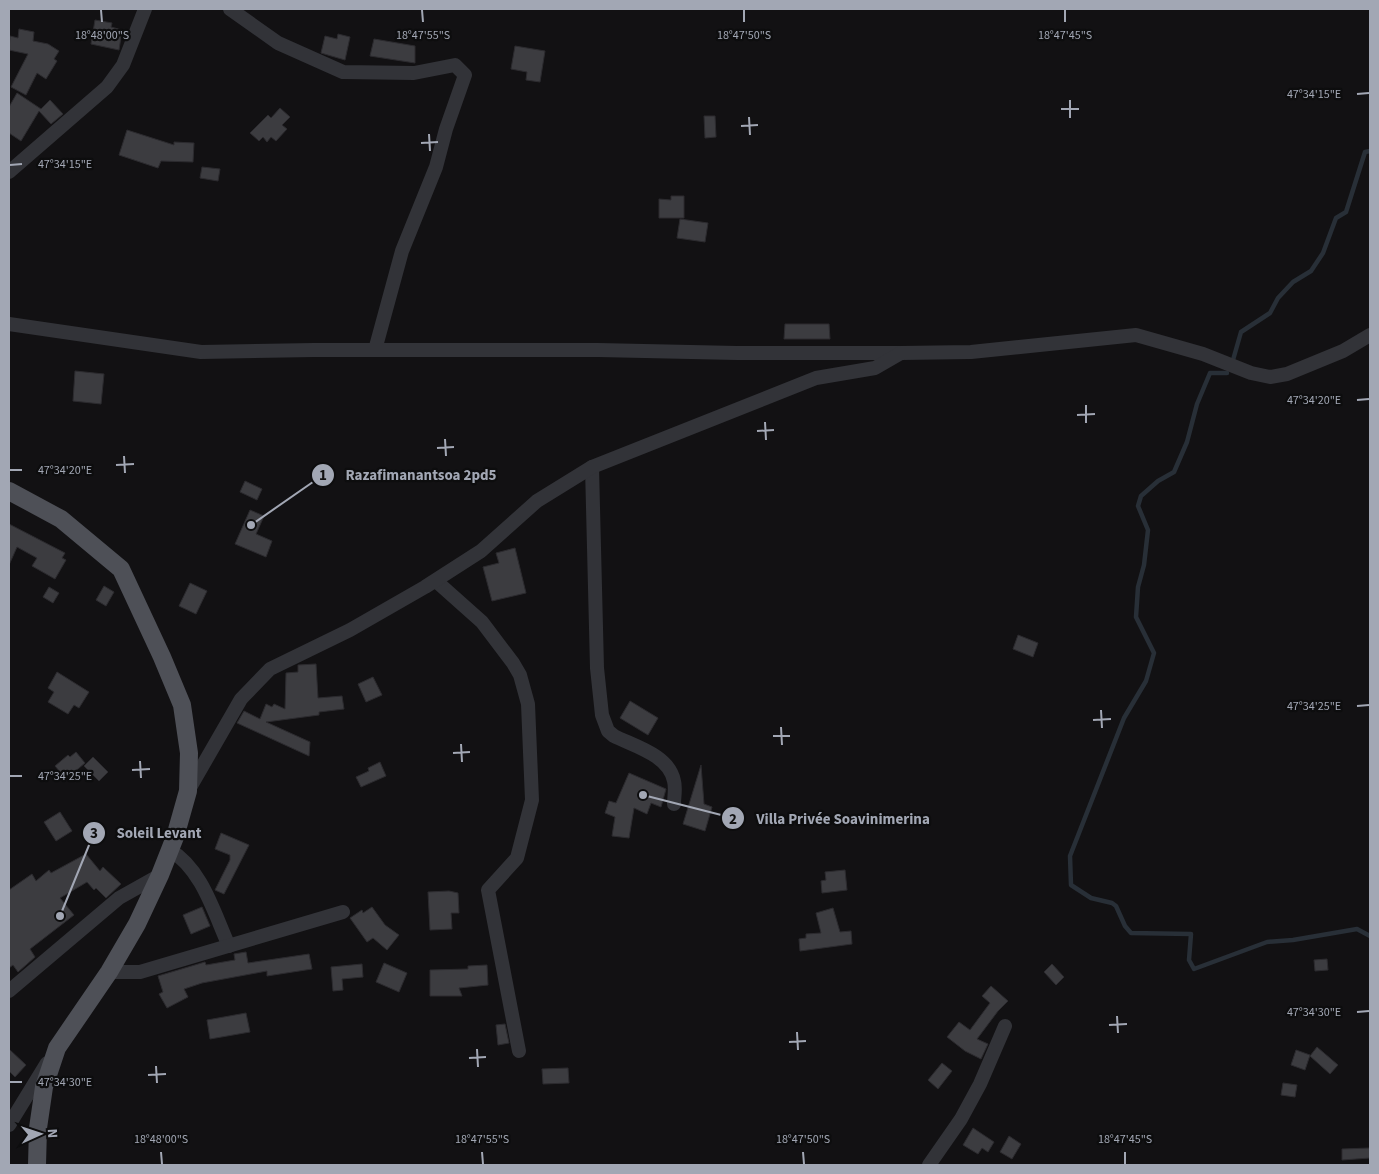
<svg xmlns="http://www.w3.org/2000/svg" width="1379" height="1174" viewBox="0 0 1379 1174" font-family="'Source Sans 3',sans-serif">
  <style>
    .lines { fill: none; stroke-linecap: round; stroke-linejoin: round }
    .stream { stroke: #282f37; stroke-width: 4.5 }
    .building { fill: #3c3c40; stroke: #2c2b2f }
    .minor { stroke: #323338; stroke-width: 14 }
    .major { stroke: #4e5057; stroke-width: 18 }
    .ticks { fill: none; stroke: #a2a7b4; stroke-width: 2 }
    .ticks-label { font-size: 12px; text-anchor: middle; fill: #a2a7b4; stroke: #0d0d0e; stroke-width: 4.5; stroke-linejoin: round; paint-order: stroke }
    .leader { fill: none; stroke: #a2a7b4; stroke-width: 2 }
    .callout-dot { fill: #a2a7b4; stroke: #0d0d0e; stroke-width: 2 }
    .mark-label { font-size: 15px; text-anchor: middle; font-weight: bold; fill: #111 }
    .callout-label { font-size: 15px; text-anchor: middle; font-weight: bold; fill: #a2a7b4; stroke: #0d0d0e; stroke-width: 4.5; stroke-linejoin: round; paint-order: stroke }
  </style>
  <rect width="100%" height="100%" fill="#121113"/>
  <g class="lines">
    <g class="stream">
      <polyline points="1233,360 1241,332 1270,313 1278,298 1293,282 1311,271 1323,253 1336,218 1346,212 1365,152 1370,151"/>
      <polyline points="1227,373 1210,373 1197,404 1187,442 1174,472 1158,481 1141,496 1138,506 1148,530 1144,565 1138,587 1136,617 1154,653 1146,681 1124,718 1070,856 1071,885 1091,898 1112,903 1116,906 1125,926 1131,933 1191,934 1189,960 1194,969 1267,942 1293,940 1357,929 1370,936"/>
    </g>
  </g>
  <g class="building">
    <polygon points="95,20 112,23 111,27 122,30 119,50 91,44"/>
    <polygon points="19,29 34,32 33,41 48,44 59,51 54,59 57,61 46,79 37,73 26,95 11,87 28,54 9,50 10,36 18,38"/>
    <polygon points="338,34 350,37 345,60 321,53 325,36 337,39"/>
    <polygon points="374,39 415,46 415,63 370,56"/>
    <polygon points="515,46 545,51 540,82 526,80 527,72 511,69"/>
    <polygon points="17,93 41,109 50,100 63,114 51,124 39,111 21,141 9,133 9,107"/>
    <polygon points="280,108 290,117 282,125 287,129 276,141 271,137 267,142 263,137 259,141 250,133 268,115 271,118"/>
    <polygon points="704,116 715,116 716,137 705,138"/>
    <polygon points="127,130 174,145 174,142 194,143 193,162 161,161 158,168 119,155"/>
    <polygon points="202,167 220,169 218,181 200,178"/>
    <polygon points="671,196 684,196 684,218 659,218 659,199 671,200"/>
    <polygon points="680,219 708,223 705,242 677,238"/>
    <polygon points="785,324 829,324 830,339 784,339"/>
    <polygon points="75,371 104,374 101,404 73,401"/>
    <polygon points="245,481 262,489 257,500 240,492"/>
    <polygon points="250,510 264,516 256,534 272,541 266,557 235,544"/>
    <polygon points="9,524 65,553 62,558 66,560 55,579 32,566 37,558 17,547 9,565"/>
    <polygon points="515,548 526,593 492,601 483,567 499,563 496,553"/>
    <polygon points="190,583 207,591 196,614 179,606"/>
    <polygon points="104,586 114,592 106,606 96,600"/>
    <polygon points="49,587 59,593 53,603 43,597"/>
    <polygon points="1018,635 1038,643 1033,657 1013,649"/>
    <polygon points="316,664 318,698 342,696 344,709 319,712 319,715 266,722 310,742 309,756 237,723 244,711 260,719 266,704 272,707 274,704 285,709 286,673 298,672 298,665"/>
    <polygon points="57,672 89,692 79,708 74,705 68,714 48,702 54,692 48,688"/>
    <polygon points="373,677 382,695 366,702 358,684"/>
    <polygon points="630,701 658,718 648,735 620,718"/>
    <polygon points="76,752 85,763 66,779 55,766 68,755 70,757"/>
    <polygon points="93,757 108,772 99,781 84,766"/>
    <polygon points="380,762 386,776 361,787 356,777 369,771 368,768"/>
    <polygon points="701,765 704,804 712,807 705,831 683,824"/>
    <polygon points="629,773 666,789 661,807 651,803 647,814 634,808 629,838 612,836 615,817 605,813 609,801 616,803"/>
    <polygon points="60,812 72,831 56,841 44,822"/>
    <polygon points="221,833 249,845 224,894 215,890 230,860 230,855 215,849"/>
    <polygon points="86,854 100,871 103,867 121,884 106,898 96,888 94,890 87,882 60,898 74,915 30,949 35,957 18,972 13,965 9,968 9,890 32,874 36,881 49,870 51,873"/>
    <polygon points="845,870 847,890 822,893 821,881 826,880 825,872"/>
    <polygon points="449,891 458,893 459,913 451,913 452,929 430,930 428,892"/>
    <polygon points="202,907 210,926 191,934 183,915"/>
    <polygon points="372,907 385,925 399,935 387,950 373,938 367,942 350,918 362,910 363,913"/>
    <polygon points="833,908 840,932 851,931 852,944 800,951 799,939 806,938 806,934 821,933 816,913"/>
    <polygon points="246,952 248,963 309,954 312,969 267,976 267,971 202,983 184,989 188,997 167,1008 159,994 163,992 158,976 205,962 206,965 235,960 234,954"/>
    <polygon points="1327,959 1328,970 1315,971 1314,960"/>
    <polygon points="384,963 407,973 399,992 376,982"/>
    <polygon points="362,964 363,977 342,979 343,990 333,991 331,967"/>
    <polygon points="1052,964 1064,977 1056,985 1044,972"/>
    <polygon points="487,965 488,985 459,988 462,996 430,996 430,970 468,969 468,966"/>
    <polygon points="991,986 1008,1001 998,1011 977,1039 988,1044 981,1059 965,1051 947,1037 959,1022 970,1030 990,1003 982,996"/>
    <polygon points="246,1013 250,1032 210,1039 207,1020"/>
    <polygon points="505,1024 509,1043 498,1045 496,1025"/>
    <polygon points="1317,1047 1338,1065 1330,1074 1310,1056"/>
    <polygon points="9,1049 26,1065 15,1077 9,1071"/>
    <polygon points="1296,1050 1310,1055 1305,1070 1291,1065"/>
    <polygon points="942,1063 952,1071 938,1089 928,1080"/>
    <polygon points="568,1068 569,1083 543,1084 542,1069"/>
    <polygon points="1283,1083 1297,1085 1295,1097 1281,1095"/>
    <polygon points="973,1128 994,1142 988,1152 982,1148 978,1154 963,1145"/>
    <polygon points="1009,1136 1021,1144 1012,1159 1000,1152"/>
    <polygon points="1370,1148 1370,1158 1342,1160 1342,1149"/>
  </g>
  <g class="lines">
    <g class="minor">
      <polyline points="230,9 278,43 343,72 414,73 455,65 465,75 446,129 436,167 402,251 375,350"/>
      <polyline points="9,172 107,87 123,65 145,9"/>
      <polyline points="9,324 201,352 314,350 598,350 737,353 900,353"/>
      <path d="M592 467 597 668 602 715 608 731 614 736C634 746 669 755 674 781 676 788 674 797 674 804"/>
      <polyline points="436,581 482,622 513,663 520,675 528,704 532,800 517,858 488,890 519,1051"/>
      <polyline points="188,791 241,699 270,669 350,630 425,587 481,551 537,501 592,467 816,378 875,368 901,353 971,352 1136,335 1203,354 1251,373 1270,377 1287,374 1343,351 1370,335"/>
      <path d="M170 850C202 869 214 913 229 946"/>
      <polyline points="109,972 140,972 343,912"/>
      <polyline points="9,991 119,898 160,875"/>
      <polyline points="9,1125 47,1063"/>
      <polyline points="929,1165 961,1119 980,1084 1005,1026"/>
    </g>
    <polyline class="major" points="9,491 61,519 121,569 162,657 182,705 189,753 188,791 175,837 160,875 137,924 109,972 57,1048 44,1087 38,1128 37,1165"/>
  </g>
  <path class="ticks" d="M101 10 102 22M422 10 423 22M744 10V22M1065 10V22M1357 94 1369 93M1070 100V118M1061 109H1079M749 117 750 135M741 126 758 125M429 134 430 151M421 143 438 142M10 165 22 164M1357 400 1369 399M1086 405V423M1077 415 1095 414M765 422 766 440M757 431 774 430M445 439 446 456M437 448 454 447M124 456 125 473M116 465 134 464M10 470H22M1357 706 1369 705M1101 710 1102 728M1093 720 1111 719M781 727 782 745M773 736H790M461 744 462 762M453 753 470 752M140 761 141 778M132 770 150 769M10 776H22M1357 1012 1369 1011M1117 1016 1118 1033M1109 1025 1127 1024M797 1032 798 1050M789 1042 806 1041M477 1049 478 1067M469 1058 486 1057M156 1066 157 1083M148 1075 166 1074M10 1082H22M161 1152 162 1164M482 1152 483 1164M803 1152 804 1164M1125 1152V1164"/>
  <g class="ticks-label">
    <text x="102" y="39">18°48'00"S</text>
    <text x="423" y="39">18°47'55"S</text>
    <text x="744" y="39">18°47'50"S</text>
    <text x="1065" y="39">18°47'45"S</text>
    <text x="1314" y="98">47°34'15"E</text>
    <text x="65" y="168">47°34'15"E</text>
    <text x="1314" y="404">47°34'20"E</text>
    <text x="65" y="474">47°34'20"E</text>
    <text x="1314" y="710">47°34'25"E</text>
    <text x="65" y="780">47°34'25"E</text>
    <text x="1314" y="1016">47°34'30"E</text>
    <text x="65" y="1086">47°34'30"E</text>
    <text x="161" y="1143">18°48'00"S</text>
    <text x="482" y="1143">18°47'55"S</text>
    <text x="803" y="1143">18°47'50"S</text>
    <text x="1125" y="1143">18°47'45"S</text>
  </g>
  <path class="leader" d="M251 525L323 475M643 795L733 818M60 916L94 833"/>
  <g class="callout-dot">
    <circle cx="251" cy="525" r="5"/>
    <circle cx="643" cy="795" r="5"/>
    <circle cx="60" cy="916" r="5"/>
    <circle cx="323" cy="475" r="12"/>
    <circle cx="733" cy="818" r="12"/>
    <circle cx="94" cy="833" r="12"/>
  </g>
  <g class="mark-label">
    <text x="323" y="480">1</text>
    <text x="733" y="824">2</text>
    <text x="94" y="838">3</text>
  </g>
  <g class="callout-label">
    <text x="421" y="480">Razafimanantsoa 2pd5</text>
    <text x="843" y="824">Villa Privée Soavinimerina</text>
    <text x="159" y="838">Soleil Levant</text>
  </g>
  <rect width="1379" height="1174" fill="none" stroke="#a2a7b4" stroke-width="20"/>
  <g transform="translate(40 1134) rotate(87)" stroke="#0d0d0e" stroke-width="4" paint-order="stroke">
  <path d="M0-4L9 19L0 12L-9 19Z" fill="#a2a7b4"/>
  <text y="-8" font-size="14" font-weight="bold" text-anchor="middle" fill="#a2a7b4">N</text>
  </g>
</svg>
